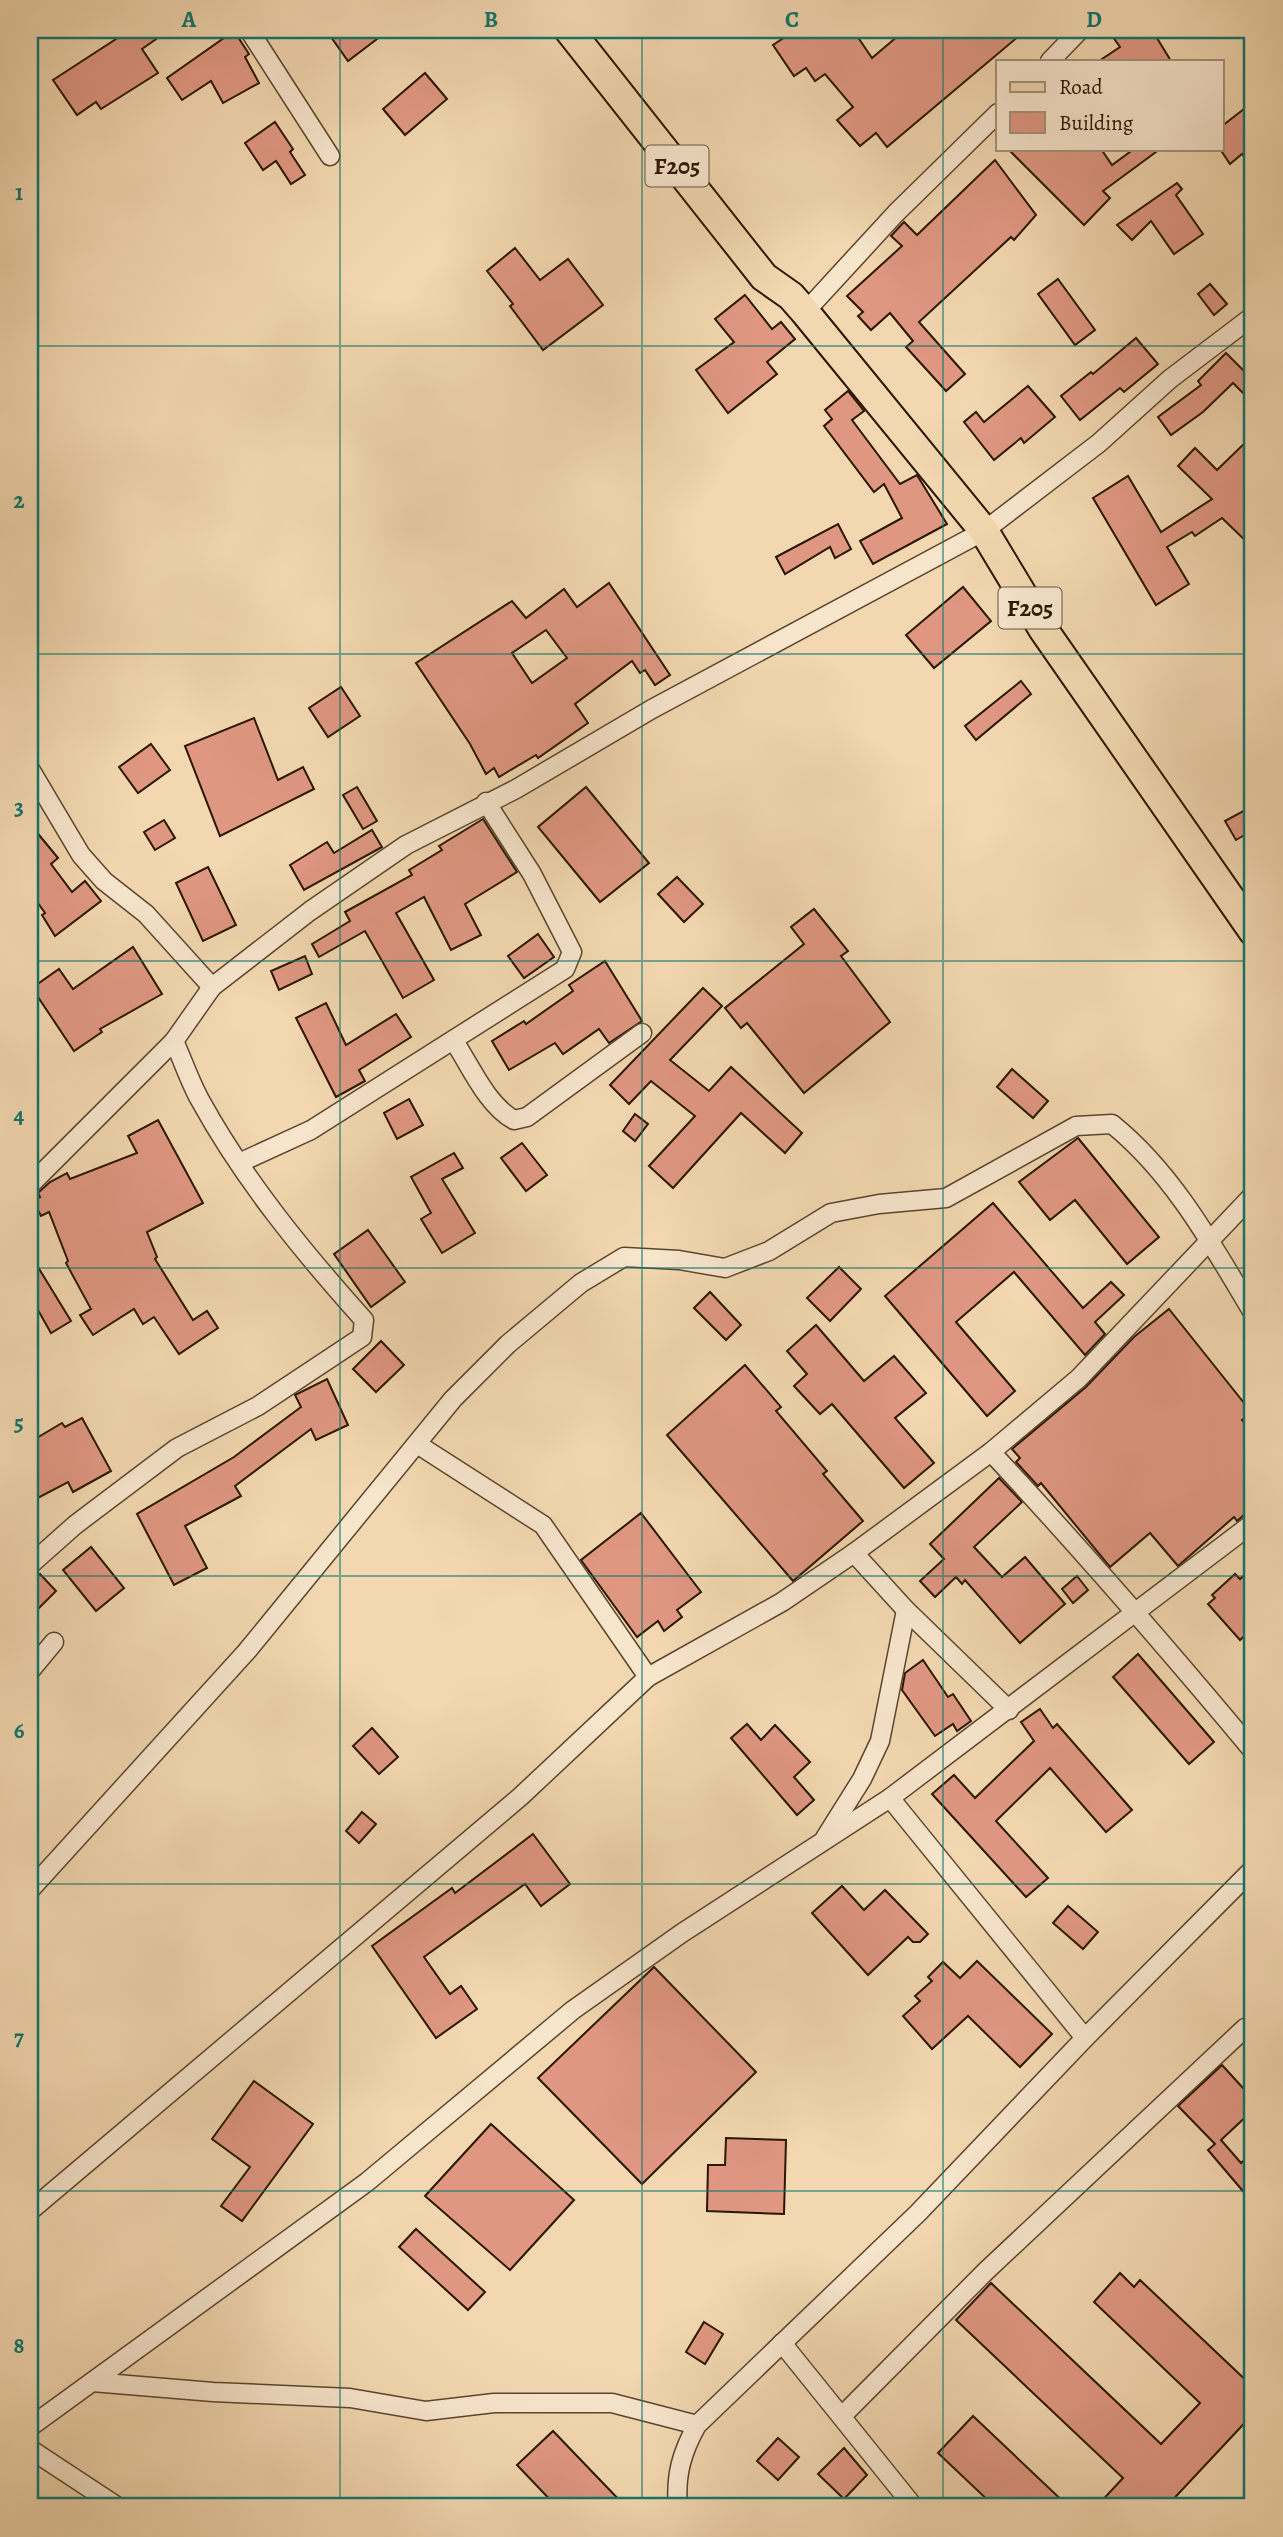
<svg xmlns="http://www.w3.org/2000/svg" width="1283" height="2537" viewBox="0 0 1283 2537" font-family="Alegreya,serif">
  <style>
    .building { fill: #df9782; stroke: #291601; stroke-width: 2; fill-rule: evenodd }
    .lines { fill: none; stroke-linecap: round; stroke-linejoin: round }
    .minor-casing { stroke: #5b462d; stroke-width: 21 }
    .primary-casing { stroke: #291601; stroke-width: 32 }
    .minor { stroke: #f7e5cc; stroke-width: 18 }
    .primary { stroke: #f2d7b0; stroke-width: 28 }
    .grid { fill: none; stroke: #0f766e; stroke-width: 2; stroke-opacity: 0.55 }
    .labels { text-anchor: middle; stroke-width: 7; stroke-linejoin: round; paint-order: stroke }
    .shield { fill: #f7e5cc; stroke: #67543e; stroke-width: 2 }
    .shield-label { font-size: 24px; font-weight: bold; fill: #291601 }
    .neatline { fill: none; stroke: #0f766e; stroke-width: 2.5 }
    .grid-label { font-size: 23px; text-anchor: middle; font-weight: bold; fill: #0f766e }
  </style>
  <rect width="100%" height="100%" fill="#f2d7b0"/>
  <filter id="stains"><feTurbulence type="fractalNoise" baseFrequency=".00286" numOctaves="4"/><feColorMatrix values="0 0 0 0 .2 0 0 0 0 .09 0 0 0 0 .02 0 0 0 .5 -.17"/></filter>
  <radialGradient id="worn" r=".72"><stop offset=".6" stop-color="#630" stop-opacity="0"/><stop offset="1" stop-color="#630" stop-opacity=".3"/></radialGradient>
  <g class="building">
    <polygon points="130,30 169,30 142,49 158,73 101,109 96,102 77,115 53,80"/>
    <polygon points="326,30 371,30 377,39 348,61"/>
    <polygon points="780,30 853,30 872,58 905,30 1026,30 887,147 876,133 860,146 837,120 853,107 825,74 815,81 806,68 794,76 773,45 785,37"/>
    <polygon points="1108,30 1152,30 1171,61 1099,61 1120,47"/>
    <polygon points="234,31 249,54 245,57 259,83 223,103 211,81 182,100 167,78"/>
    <polygon points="425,73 447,99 405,135 383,109"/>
    <polygon points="1253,102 1253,168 1242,154 1230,164 1222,152 1222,126"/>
    <polygon points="275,122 293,149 290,152 305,175 291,184 276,161 263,170 245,143"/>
    <polygon points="1008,149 1101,149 1112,165 1134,149 1160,149 1103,191 1110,198 1084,225"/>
    <polygon points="995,160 1036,215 1014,240 1011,237 919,322 965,374 946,391 906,347 913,341 890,313 871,330 858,316 863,312 847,296 902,246 891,236 904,222 917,235"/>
    <polygon points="1177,183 1182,189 1176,195 1203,234 1174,254 1151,221 1132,240 1117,225"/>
    <polygon points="515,248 540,280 568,259 603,305 543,350 510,306 513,304 487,271"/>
    <polygon points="1058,279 1095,330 1075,345 1038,294"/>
    <polygon points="1210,284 1227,304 1214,315 1198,294"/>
    <polygon points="745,295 772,329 781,322 795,339 767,362 777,374 728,413 696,370 734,342 715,319"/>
    <polygon points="1136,338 1158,364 1124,392 1120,388 1080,420 1061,396 1091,372 1093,374"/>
    <polygon points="1226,353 1244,371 1253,361 1253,403 1233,383 1203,412 1171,435 1158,417 1201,385 1198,381"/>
    <polygon points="1028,386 1055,417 1024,443 1021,438 994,460 964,422 976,412 984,422"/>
    <polygon points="848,391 864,411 852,420 900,484 917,475 947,524 873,564 860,541 902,518 884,484 874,492 824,426 832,419 825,410"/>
    <polygon points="1253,435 1253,548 1222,518 1195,536 1192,532 1167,547 1189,584 1156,605 1093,498 1128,476 1161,532 1212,499 1178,466 1195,448 1217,470"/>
    <polygon points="838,524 851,549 835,558 830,547 785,574 776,557"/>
    <path d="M609 583 670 675 655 685 645 670 640 673 632 661 575 704 588 723 538 758 536 755 499 777 494 768 486 774 470 744 416 663 512 601 526 618 564 589 577 607ZM546 630 567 658 532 683 512 653Z"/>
    <polygon points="963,587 991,621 934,668 906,635"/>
    <polygon points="1021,681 1031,694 976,740 965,726"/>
    <polygon points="341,687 360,716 328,737 309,708"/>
    <polygon points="254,718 278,780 303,767 314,789 220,836 185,746"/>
    <polygon points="151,744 170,770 138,793 119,767"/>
    <polygon points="357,787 377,821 363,829 343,795"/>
    <polygon points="586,787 649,863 600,902 538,827"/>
    <polygon points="1247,809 1253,821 1253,830 1236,840 1225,821"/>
    <polygon points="483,819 517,872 465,904 481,935 451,950 424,897 396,913 434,980 403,998 365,931 319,957 312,944 350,921 345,912 412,875 409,870 442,850 439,846"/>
    <polygon points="164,820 175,838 155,850 144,832"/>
    <polygon points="30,824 58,858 51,864 72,892 85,881 101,901 55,936 42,915 45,913 30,892"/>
    <polygon points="372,830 382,847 304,890 290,865 327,842 334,853"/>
    <polygon points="208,867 236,925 203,941 176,883"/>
    <polygon points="677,877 703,904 684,922 658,894"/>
    <polygon points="814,909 848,951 841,956 890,1022 804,1093 747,1023 741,1028 725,1008 804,944 791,927"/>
    <polygon points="538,934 554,957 524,978 508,956"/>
    <polygon points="133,947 162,994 100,1029 102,1032 74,1051 32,988 59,969 73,989"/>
    <polygon points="305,956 312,974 279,990 271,971"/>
    <polygon points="605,961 642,1021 609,1043 599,1029 563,1054 555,1043 509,1070 492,1041 524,1021 526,1024 573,991 569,985"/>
    <polygon points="703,988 722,1006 670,1060 709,1091 731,1067 802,1133 785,1153 741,1113 673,1188 649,1166 695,1116 651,1081 629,1104 610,1085"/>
    <polygon points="326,1003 346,1045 396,1014 411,1037 359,1070 365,1081 336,1097 296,1018"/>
    <polygon points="1012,1069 1048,1101 1033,1118 997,1087"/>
    <polygon points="409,1099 423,1125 397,1139 384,1113"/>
    <polygon points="635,1114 648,1124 635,1141 623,1131"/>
    <polygon points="158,1120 203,1203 147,1232 157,1257 155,1259 193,1320 207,1311 218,1328 179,1354 154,1317 143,1324 134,1309 93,1335 80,1315 91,1309 66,1263 68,1261 49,1212 41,1216 33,1201 40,1197 38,1193 50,1182 67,1173 70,1179 137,1153 128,1136"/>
    <polygon points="1078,1138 1159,1237 1127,1264 1075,1200 1050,1220 1019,1182"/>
    <polygon points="522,1143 547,1175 526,1191 501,1158"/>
    <polygon points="454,1153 463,1168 442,1179 475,1233 442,1253 421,1219 431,1213 411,1177"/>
    <polygon points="993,1203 1083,1308 1111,1282 1124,1295 1095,1322 1105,1334 1085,1355 1014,1272 956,1322 1015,1391 987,1416 885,1296"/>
    <polygon points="368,1230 405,1282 371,1307 334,1254"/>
    <polygon points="30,1254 71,1321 51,1333 30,1296"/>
    <polygon points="839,1267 861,1289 830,1321 807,1298"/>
    <polygon points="710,1292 741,1325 726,1340 694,1308"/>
    <polygon points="1169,1309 1252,1413 1242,1420 1253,1434 1253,1507 1237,1521 1234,1517 1178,1566 1150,1533 1110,1567 1041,1483 1038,1486 1016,1462 1020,1458 1012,1449 1086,1387 1134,1337"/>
    <polygon points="816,1325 864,1381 894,1356 926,1393 895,1418 934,1463 904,1488 832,1404 820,1414 794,1386 807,1374 787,1351"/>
    <polygon points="381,1341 404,1365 376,1392 353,1369"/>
    <polygon points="745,1365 781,1407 776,1411 827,1471 823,1474 863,1521 793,1581 667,1435"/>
    <polygon points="327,1379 348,1425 316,1440 311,1429 235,1486 241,1496 185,1526 207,1568 174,1585 137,1514 234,1457 301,1407 295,1395"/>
    <polygon points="82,1418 111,1471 73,1492 68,1482 30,1502 30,1442 62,1423 65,1427"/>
    <polygon points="999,1478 1022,1502 974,1547 1002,1577 1025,1557 1065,1604 1020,1643 965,1580 962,1584 956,1577 935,1597 920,1581 944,1559 930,1544"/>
    <polygon points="641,1513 701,1592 677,1610 682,1617 664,1631 658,1621 637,1637 581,1560"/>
    <polygon points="91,1547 124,1588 96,1611 63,1570"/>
    <polygon points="1253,1567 1253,1628 1240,1640 1208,1604 1215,1598 1212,1595 1235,1574 1240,1579"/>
    <polygon points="40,1574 56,1591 30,1617 30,1583"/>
    <polygon points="1077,1576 1088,1590 1073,1603 1062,1589"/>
    <polygon points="1138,1654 1214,1742 1189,1764 1113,1677"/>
    <polygon points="923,1660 948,1697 953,1694 971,1721 957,1731 953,1724 935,1736 902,1690 905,1673"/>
    <polygon points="1040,1709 1053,1728 1057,1724 1132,1810 1106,1832 1050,1768 996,1821 1048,1878 1026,1897 932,1794 954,1775 975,1798 1034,1741 1021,1722"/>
    <polygon points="747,1724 761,1740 775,1725 810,1762 794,1777 814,1800 797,1815 731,1738"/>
    <polygon points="372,1728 398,1757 379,1774 353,1746"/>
    <polygon points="362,1812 376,1824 359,1843 346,1831"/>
    <polygon points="533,1834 570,1884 541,1906 525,1884 424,1957 450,1994 461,1986 477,2009 436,2038 372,1946 452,1888 455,1893"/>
    <polygon points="842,1886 864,1910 885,1890 928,1934 920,1942 913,1942 908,1937 868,1975 812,1913"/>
    <polygon points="1068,1906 1098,1932 1083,1949 1053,1923"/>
    <polygon points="977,1961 1052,2034 1020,2067 968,2016 932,2049 903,2016 920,2001 915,1996 932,1981 928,1977 943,1962 960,1978"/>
    <polygon points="654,1967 756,2072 642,2184 538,2078"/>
    <polygon points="1222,2065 1253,2099 1253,2110 1221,2140 1241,2163 1253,2152 1253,2203 1208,2150 1215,2144 1178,2106"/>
    <polygon points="254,2081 313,2124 242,2221 221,2206 250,2167 212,2139"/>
    <polygon points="491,2124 574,2200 510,2270 425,2196"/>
    <polygon points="726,2138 786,2140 784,2214 707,2211 708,2165 725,2165"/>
    <polygon points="416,2229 485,2292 468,2310 399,2247"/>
    <polygon points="1120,2273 1134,2287 1140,2280 1253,2387 1253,2414 1166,2507 1096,2507 1123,2478 956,2320 991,2283 1161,2444 1200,2403 1094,2302"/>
    <polygon points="704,2322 723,2334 705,2364 686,2352"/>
    <polygon points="973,2416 1069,2507 995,2507 938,2453"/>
    <polygon points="553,2431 626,2507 557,2507 517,2465"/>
    <polygon points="778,2438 799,2457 778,2480 757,2461"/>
    <polygon points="844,2448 867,2475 844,2499 818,2474"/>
  </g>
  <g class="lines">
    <g class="minor-casing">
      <g id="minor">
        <polyline points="249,30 330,156"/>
        <polyline points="1050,61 1080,30"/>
        <polyline points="805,312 896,213 998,113"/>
        <polyline points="30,769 81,855 104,881 146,914 212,987"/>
        <path d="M454 1041C471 1067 487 1105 514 1120L527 1117 642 1033"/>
        <polyline points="239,1163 311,1130 565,969 572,952 532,874 486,802"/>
        <polyline points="30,1185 174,1041 212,987 310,911 406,845 516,789 652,709 984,531 1099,443 1170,379 1253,316"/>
        <polyline points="417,1444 543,1525 648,1677"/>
        <path d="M991 1452C1081 1549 1168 1649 1253 1751"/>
        <polyline points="854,1553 906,1610 1009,1710"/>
        <path d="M30 1565 75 1525 177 1448 258 1406 362 1337 364 1320C303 1252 244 1180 200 1100 190 1082 183 1061 174 1041"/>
        <polyline points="30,1671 54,1642"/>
        <polyline points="890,1798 1085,2038"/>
        <polyline points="825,1838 862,1779 880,1741 906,1610"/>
        <path d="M30 1890 247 1651 453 1399 508 1344 581 1283 624 1257 679 1260 725 1268 769 1251 831 1213 879 1204 946 1198 1076 1126 1112 1124C1173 1173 1213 1246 1253 1313"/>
        <polyline points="30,2211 520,1797 648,1677 782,1602 854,1553 991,1452 1079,1378 1253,1195"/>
        <polyline points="782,2343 914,2507"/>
        <polyline points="92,2382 213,2392 350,2398 426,2411 494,2403 612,2403 697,2425"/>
        <polyline points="843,2415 986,2271 1245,2028 1253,2025"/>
        <polyline points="30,2427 367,2182 573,2010 682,1933 890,1798 1253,1523"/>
        <polyline points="30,2449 118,2507"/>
        <path d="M678 2507C675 2475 682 2452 697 2425L918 2213 1085 2038 1253 1869"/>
      </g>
    </g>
    <g class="primary-casing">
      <polyline id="primary" points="569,30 764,277 791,296 805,312 984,531 1043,629 1253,931"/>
    </g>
    <use href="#minor" class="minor"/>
    <use href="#primary" class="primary"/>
  </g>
  <path class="grid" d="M340 30V2507M642 30V2507M943 30V2507M30 346H1253M30 654H1253M30 961H1253M30 1268H1253M30 1576H1253M30 1884H1253M30 2191H1253"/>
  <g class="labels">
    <g class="shield">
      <rect x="645.5" y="145.5" width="63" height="41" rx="5"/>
      <rect x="998.5" y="587.5" width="63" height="41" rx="5"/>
    </g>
    <g class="shield-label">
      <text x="677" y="174">F205</text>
      <text x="1030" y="616">F205</text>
    </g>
  </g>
  <rect width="1283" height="2537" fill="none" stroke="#f2d7b0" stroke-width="77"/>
  <rect x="996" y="60" width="228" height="91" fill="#f7e5cc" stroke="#a5927b" stroke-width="2"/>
  <rect x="1010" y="82" width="35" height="10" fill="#f2d7b0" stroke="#a5927b" stroke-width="2"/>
  <text x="1059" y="94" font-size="21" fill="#291601">Road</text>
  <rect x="1010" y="112" width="35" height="21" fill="#df9782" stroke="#a5927b" stroke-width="2"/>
  <text x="1059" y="130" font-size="21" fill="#291601">Building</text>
  <rect x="38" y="38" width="1206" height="2460" class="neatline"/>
  <g class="grid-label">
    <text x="189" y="27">A</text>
    <text x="491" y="27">B</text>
    <text x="792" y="27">C</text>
    <text x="1094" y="27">D</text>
    <text x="19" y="200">1</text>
    <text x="19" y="508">2</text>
    <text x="19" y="815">3</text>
    <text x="19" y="1123">4</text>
    <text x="19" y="1430">5</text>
    <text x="19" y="1738">6</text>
    <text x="19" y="2045">7</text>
    <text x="19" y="2353">8</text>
  </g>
  <rect width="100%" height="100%" filter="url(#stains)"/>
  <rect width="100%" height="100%" fill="url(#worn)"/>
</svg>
